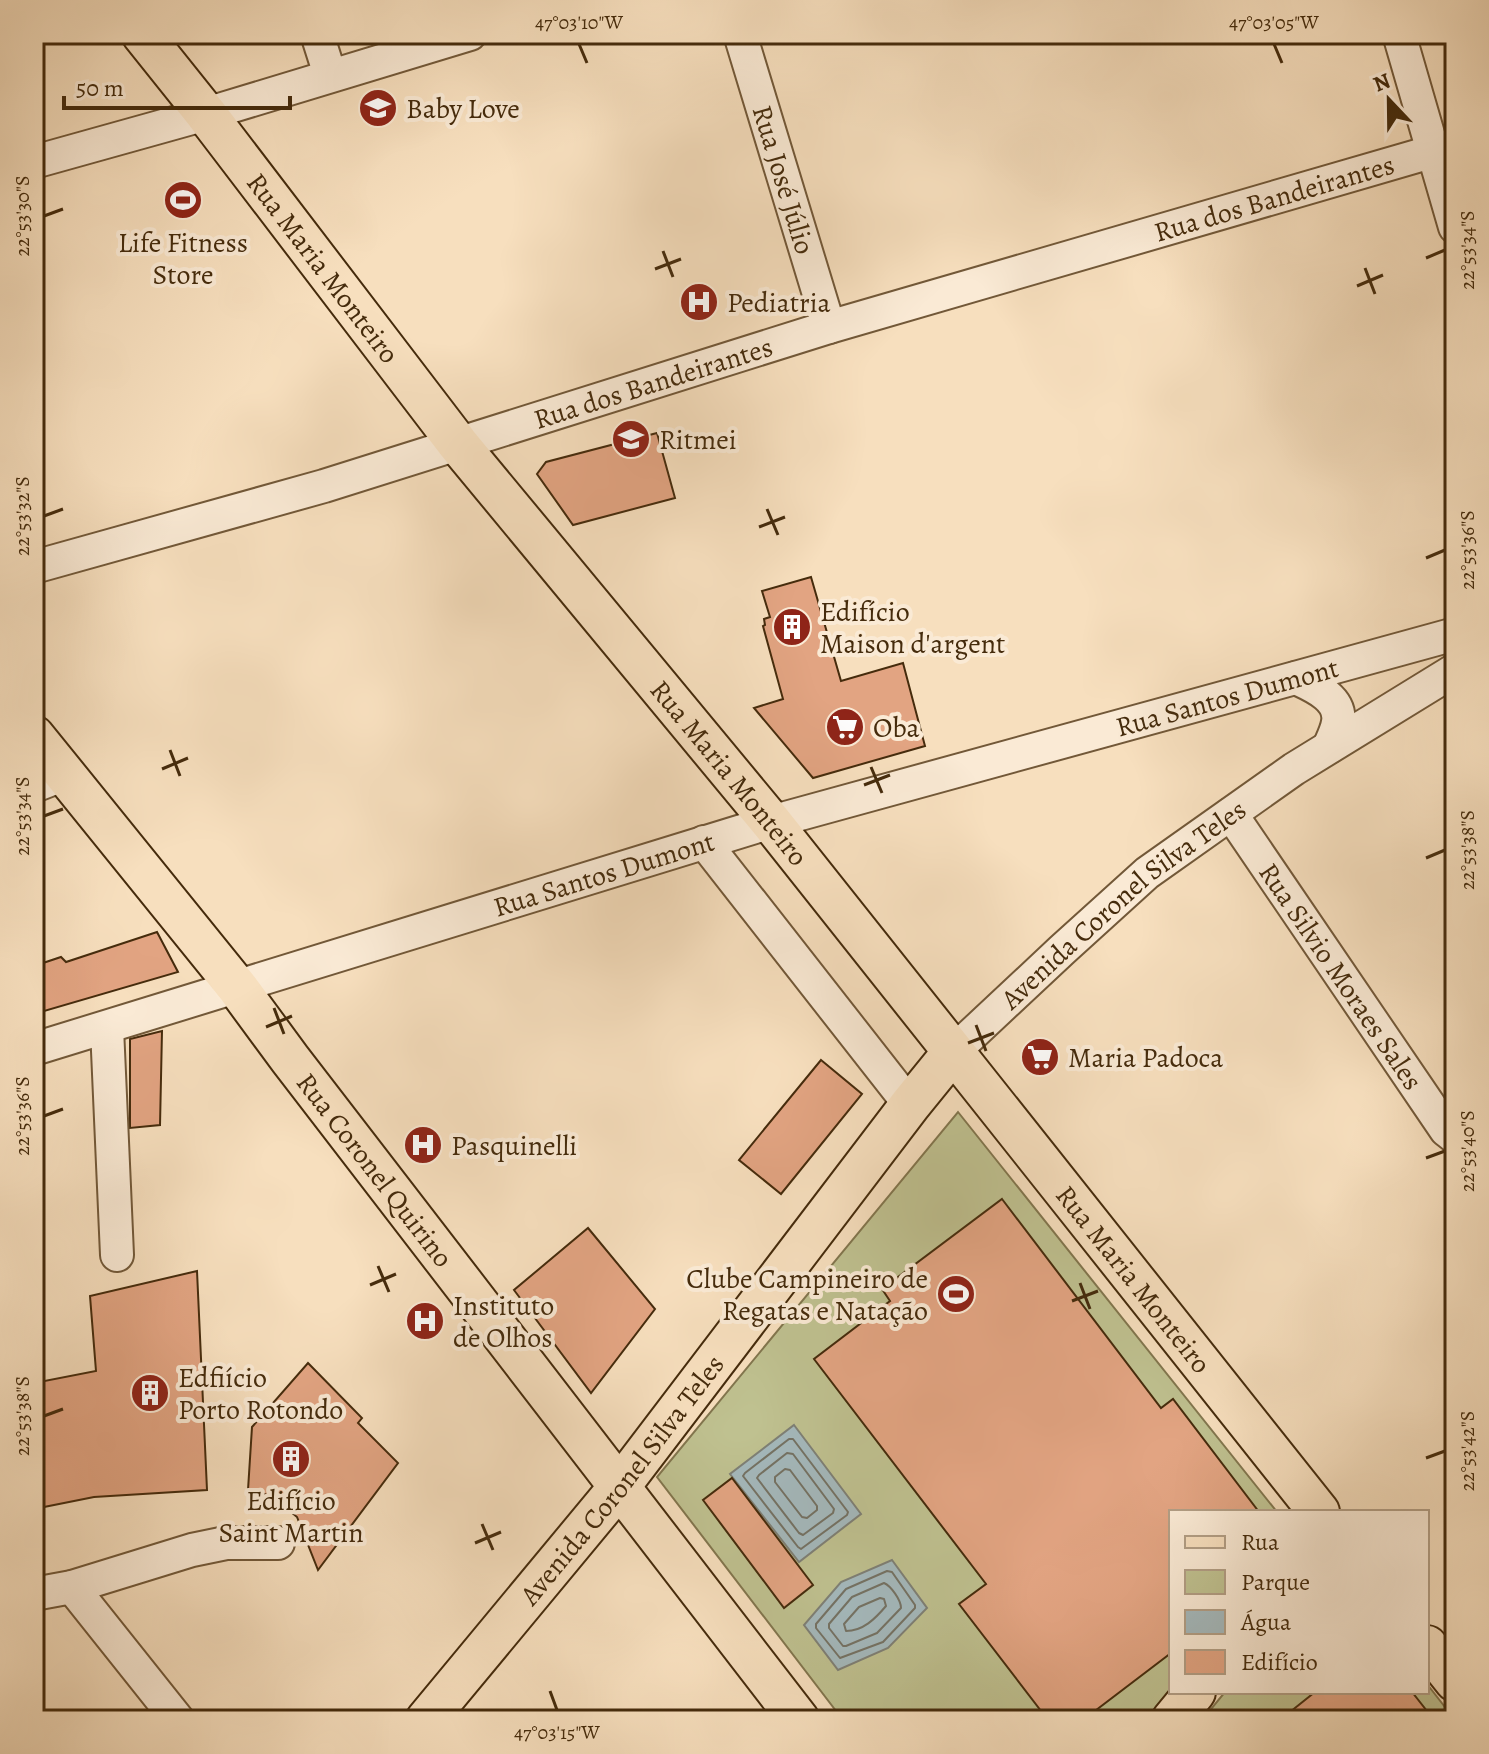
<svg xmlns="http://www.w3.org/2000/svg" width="1489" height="1754" viewBox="0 0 1489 1754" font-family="Alegreya,serif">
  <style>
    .green { fill: #bfc190; stroke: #82764e; stroke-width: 2 }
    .water { fill: #a4b9bd; stroke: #7e8076; stroke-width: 2 }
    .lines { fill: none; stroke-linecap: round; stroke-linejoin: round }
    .shore { stroke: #747264; stroke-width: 2 }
    .building { fill: #e2a482; stroke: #452b0c; stroke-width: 2 }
    .minor-casing { stroke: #725838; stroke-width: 36 }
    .major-casing { stroke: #452b0c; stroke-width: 44 }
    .minor { stroke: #faead5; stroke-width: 32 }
    .major { stroke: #f7dfbe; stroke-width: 40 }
    .ticks { fill: none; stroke: #452b0c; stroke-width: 3 }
    .labels { text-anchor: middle; stroke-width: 8; stroke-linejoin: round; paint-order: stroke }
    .poi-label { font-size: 28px; fill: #452b0c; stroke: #faead5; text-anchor: start }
    .street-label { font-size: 28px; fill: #452b0c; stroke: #faead5 }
    .neatline { fill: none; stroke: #452b0c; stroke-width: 3 }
    .ticks-label { font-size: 20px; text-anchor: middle; fill: #452b0c }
  </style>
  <rect width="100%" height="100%" fill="#f7dfbe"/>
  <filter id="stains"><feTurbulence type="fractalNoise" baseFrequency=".0025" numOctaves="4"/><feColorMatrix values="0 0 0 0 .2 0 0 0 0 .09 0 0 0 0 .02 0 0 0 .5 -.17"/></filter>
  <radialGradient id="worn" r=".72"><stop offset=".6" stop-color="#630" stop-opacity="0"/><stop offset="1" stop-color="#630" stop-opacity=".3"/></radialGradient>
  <g class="green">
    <polygon points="958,1112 1277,1512 1171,1512 1171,1690 1146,1720 843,1720 657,1477"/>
    <polygon points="1427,1684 1455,1720 1202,1720 1225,1692 1427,1692"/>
  </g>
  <g class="water">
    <polygon points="794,1425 861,1514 799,1562 730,1474"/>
    <polygon points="892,1560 927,1608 888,1648 838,1670 804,1625 841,1582"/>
  </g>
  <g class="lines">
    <g class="shore">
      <polygon points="793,1439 848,1512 847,1515 801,1549 798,1547 743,1476 745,1473 789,1439"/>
      <polygon points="787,1453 793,1454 834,1509 833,1513 803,1535 799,1533 757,1478 759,1475"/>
      <polygon points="785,1469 790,1470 817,1506 817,1510 807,1518 802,1517 775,1482 775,1477"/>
      <polygon points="887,1571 892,1572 915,1605 915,1608 883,1642 840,1658 816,1628 816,1624 846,1589"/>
      <path d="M884 1583C891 1586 901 1600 901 1608L877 1633 846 1646H843L829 1628V1624L852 1597Z"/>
      <path d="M880 1598 884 1599 886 1606C875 1619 863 1631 846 1631L844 1624 859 1607Z"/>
    </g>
  </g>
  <g class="building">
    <polygon points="657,433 675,498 573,525 537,474 546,462"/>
    <polygon points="811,577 841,681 903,663 925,746 813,778 754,708 783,699 763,626 765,625 764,619 770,617 762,591"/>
    <polygon points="157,932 178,972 34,1014 34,966 61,957 66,962"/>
    <polygon points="162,1031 160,1125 130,1128 130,1039"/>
    <polygon points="821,1060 862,1094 781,1194 739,1160"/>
    <polygon points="1002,1199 1161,1408 1173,1399 1259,1512 1171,1512 1171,1653 1083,1720 1048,1720 959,1604 986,1584 814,1359 890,1301 882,1289"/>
    <polygon points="588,1228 655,1309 591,1393 514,1290"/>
    <polygon points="197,1271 207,1490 94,1497 34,1509 34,1383 96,1371 90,1296"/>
    <polygon points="308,1363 362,1418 358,1423 398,1463 318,1570 297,1517 272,1496 248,1490 252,1427"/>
    <polygon points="732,1478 813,1585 784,1608 703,1500"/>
    <polygon points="1315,1692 1412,1692 1434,1720 1280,1720"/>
  </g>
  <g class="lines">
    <g class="minor-casing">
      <g id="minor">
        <polyline points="317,34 330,75"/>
        <path id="s1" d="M740 34 829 327"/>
        <polyline points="1399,34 1455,227"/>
        <polyline points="34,162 206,114 470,34"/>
        <path id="s2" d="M34 567 324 486 829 327 1455 145"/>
        <path d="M1296 678C1313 686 1342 698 1338 722 1337 730 1332 740 1329 747"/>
        <polyline points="34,786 65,774"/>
        <path id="s3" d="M1231 814 1446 1130 1455 1137"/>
        <polyline points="704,842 910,1105"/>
        <polyline points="107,1028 117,1255"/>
        <path id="s4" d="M34 1049 771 822 1455 634"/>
        <path id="s5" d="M953 1052 1062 950 1147 873 1294 769 1455 670"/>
        <polyline points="72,1587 178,1720"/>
        <polyline points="34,1594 72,1587 192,1550 226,1543 278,1543"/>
      </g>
    </g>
    <g class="major-casing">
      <g id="major">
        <path id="s6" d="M142 34 206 114 458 444 771 822 1319 1512"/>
        <path id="s7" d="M34 736 237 987 290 1059 799 1720"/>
        <polyline points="1427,1646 1455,1681"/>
        <path id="s8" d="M426 1720 620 1486 910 1105 953 1052"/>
        <polyline points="1172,1720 1195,1692"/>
      </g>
    </g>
    <use href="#minor" class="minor"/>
    <use href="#major" class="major"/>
  </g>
  <path class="ticks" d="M579 44 587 63M1274 44 1282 63M44 216 63 209M663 251 673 277M1426 258 1445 250M1365 268 1375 294M655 269 681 259M1357 286 1383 275M767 509 778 535M44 516 63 509M759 527 785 517M1426 558 1445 550M170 750 180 776M871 767 882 793M162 769 188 758M864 785 890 775M44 816 63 809M1426 858 1445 850M274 1008 284 1034M976 1025 986 1051M266 1027 292 1016M968 1043 994 1033M44 1116 63 1109M1426 1158 1445 1151M378 1266 389 1292M1080 1283 1090 1309M370 1285 396 1274M1072 1301 1098 1291M44 1416 63 1409M1426 1458 1445 1451M482 1524 493 1550M475 1543 501 1532M550 1691 557 1710"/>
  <defs>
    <g id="school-disc" transform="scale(2)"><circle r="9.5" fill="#8f2418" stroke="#faead5"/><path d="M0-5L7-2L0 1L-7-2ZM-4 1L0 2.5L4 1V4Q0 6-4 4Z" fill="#fff"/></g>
    <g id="stadium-disc" transform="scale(2)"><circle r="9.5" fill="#8f2418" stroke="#faead5"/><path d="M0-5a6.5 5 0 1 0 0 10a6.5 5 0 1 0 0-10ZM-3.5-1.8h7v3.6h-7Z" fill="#fff"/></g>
    <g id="hospital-disc" transform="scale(2)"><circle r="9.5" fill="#8f2418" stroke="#faead5"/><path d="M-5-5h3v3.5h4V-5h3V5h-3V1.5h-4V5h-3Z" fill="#fff"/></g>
    <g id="building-disc" transform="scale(2)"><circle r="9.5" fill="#8f2418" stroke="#faead5"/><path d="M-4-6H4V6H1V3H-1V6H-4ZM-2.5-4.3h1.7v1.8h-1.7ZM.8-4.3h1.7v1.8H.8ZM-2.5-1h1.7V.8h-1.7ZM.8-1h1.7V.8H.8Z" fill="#fff"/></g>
    <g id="supermarket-disc" transform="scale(2)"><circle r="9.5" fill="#8f2418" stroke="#faead5"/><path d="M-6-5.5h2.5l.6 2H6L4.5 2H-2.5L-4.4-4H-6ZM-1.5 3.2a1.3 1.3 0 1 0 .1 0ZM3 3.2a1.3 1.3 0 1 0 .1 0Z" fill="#fff"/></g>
  </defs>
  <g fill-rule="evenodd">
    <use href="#school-disc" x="378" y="108"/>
    <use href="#stadium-disc" x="183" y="200"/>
    <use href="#hospital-disc" x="699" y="302"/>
    <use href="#school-disc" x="631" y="439"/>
    <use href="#building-disc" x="792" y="627"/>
    <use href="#supermarket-disc" x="845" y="727"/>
    <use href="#supermarket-disc" x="1040" y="1057"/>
    <use href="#hospital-disc" x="423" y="1145"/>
    <use href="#stadium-disc" x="956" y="1294"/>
    <use href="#hospital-disc" x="425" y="1321"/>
    <use href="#building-disc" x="150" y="1393"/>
    <use href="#building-disc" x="291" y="1459"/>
  </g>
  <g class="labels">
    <g class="poi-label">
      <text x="406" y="118">Baby Love</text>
      <text x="183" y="252" text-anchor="middle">Life Fitness<tspan x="183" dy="32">Store</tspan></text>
      <text x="727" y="312">Pediatria</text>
      <text x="659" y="449">Ritmei</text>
      <text x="820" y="621">Edifício<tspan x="820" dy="32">Maison d'argent</tspan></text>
      <text x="873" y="737">Oba</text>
      <text x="1068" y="1067">Maria Padoca</text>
      <text x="451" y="1155">Pasquinelli</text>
      <text x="928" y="1288" text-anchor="end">Clube Campineiro de<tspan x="928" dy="32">Regatas e Natação</tspan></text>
      <text x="453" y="1315">Instituto<tspan x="453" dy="32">de Olhos</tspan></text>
      <text x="178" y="1387">Edfiício<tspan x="178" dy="32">Porto Rotondo</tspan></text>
      <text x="291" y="1510" text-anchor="middle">Edifício<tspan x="291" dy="32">Saint Martin</tspan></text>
    </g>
    <g class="street-label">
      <text dy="10" stroke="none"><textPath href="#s1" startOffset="152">Rua José Júlio</textPath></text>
      <text dy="10" stroke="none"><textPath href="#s2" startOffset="1294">Rua dos Bandeirantes</textPath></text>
      <text dy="10" stroke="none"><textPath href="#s6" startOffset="296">Rua Maria Monteiro</textPath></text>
      <text dy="10" stroke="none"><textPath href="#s2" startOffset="646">Rua dos Bandeirantes</textPath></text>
      <text dy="10" stroke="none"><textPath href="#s4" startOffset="1244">Rua Santos Dumont</textPath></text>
      <text dy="10" stroke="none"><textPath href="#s6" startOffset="944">Rua Maria Monteiro</textPath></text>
      <text dy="10" stroke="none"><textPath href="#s4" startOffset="596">Rua Santos Dumont</textPath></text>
      <text dy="10" stroke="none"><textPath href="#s5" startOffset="226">Avenida Coronel Silva Teles</textPath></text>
      <text dy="10" stroke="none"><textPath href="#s3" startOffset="196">Rua Silvio Moraes Sales</textPath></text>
      <text dy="10" stroke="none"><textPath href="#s7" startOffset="552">Rua Coronel Quirino</textPath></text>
      <text dy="10" stroke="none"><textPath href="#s6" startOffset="1592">Rua Maria Monteiro</textPath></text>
      <text dy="10" stroke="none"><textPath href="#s8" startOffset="310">Avenida Coronel Silva Teles</textPath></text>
    </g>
  </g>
  <rect width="1489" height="1754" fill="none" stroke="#f7dfbe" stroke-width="88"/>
  <rect x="1169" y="1510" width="260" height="184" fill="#faead5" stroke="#b29e85" stroke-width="2"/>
  <rect x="1185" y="1536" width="40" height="12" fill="#f7dfbe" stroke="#b29e85" stroke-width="2"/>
  <text x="1241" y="1550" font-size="24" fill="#452b0c">Rua</text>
  <rect x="1185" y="1570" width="40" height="24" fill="#bfc190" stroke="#b29e85" stroke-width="2"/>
  <text x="1241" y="1590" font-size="24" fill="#452b0c">Parque</text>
  <rect x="1185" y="1610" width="40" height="24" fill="#a4b9bd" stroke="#b29e85" stroke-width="2"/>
  <text x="1241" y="1630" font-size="24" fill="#452b0c">Água</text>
  <rect x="1185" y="1650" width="40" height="24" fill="#e2a482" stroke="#b29e85" stroke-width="2"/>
  <text x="1241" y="1670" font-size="24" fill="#452b0c">Edifício</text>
  <g transform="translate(1389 100) rotate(338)" stroke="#faead5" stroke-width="6" paint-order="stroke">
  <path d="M0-6L14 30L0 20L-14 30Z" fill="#452b0c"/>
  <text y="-12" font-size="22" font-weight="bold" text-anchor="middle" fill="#452b0c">N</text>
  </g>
  <path d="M64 96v12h226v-12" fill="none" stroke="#452b0c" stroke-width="4"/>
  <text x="76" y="96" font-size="24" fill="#452b0c" stroke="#faead5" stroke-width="6" paint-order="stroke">50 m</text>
  <rect x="44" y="44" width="1401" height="1666" class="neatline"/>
  <g class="ticks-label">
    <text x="579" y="29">47°03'10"W</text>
    <text x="1274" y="29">47°03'05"W</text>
    <text transform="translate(22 216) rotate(-90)" y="7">22°53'30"S</text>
    <text transform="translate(1467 250) rotate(-90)" y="7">22°53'34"S</text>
    <text transform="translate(22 516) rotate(-90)" y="7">22°53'32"S</text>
    <text transform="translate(1467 550) rotate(-90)" y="7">22°53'36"S</text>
    <text transform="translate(22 816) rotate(-90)" y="7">22°53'34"S</text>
    <text transform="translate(1467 850) rotate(-90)" y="7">22°53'38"S</text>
    <text transform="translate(22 1116) rotate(-90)" y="7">22°53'36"S</text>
    <text transform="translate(1467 1151) rotate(-90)" y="7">22°53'40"S</text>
    <text transform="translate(22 1416) rotate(-90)" y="7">22°53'38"S</text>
    <text transform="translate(1467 1451) rotate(-90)" y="7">22°53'42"S</text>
    <text x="557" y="1739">47°03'15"W</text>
  </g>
  <rect width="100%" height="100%" filter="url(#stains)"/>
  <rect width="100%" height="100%" fill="url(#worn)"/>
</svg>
